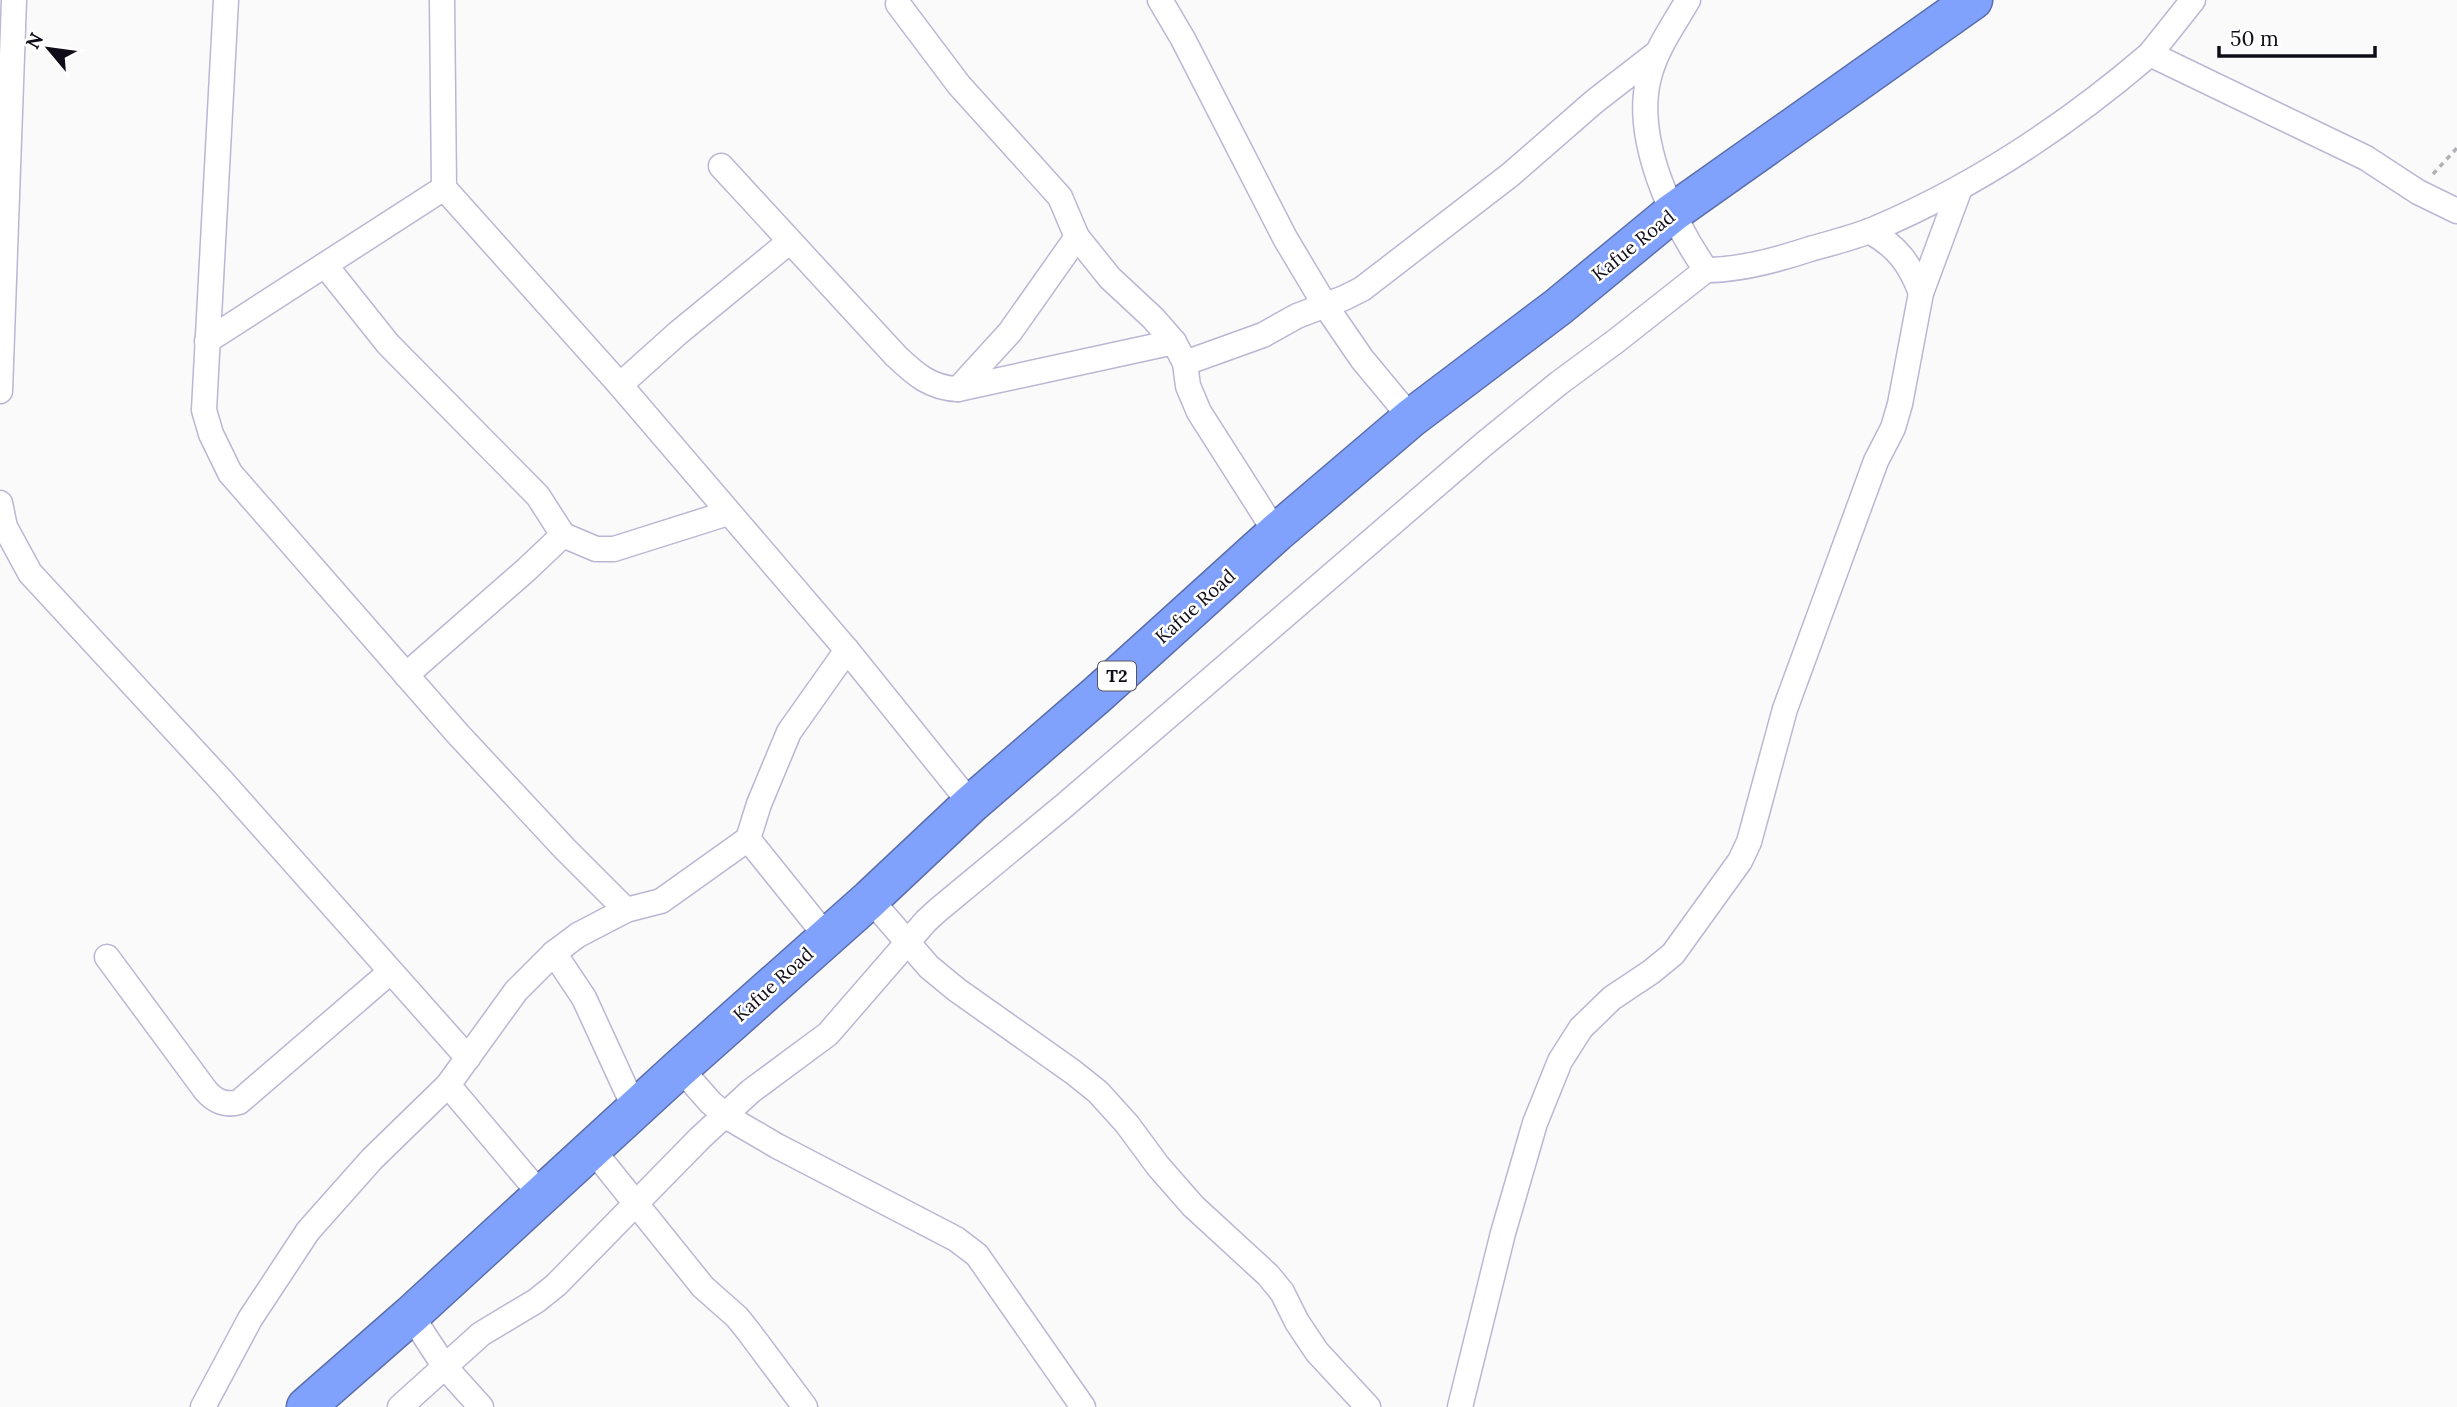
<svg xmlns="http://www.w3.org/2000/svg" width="2457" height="1407" viewBox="0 0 2457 1407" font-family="Lora,serif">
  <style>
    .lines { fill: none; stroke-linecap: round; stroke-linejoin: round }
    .street-casing { stroke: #bdb5d4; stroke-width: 27 }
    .highway-casing { stroke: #5a6eac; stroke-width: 41 }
    .path { stroke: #b2b0b4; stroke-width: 3.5; stroke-dasharray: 5 5; stroke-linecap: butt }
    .street { stroke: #fff; stroke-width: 24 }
    .highway { stroke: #81a2fc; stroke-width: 38 }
    .labels { text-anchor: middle; stroke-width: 5; stroke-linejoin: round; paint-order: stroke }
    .shield { fill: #fff; stroke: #58565d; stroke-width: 2 }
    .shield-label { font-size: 18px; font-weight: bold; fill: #110d18 }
    .street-label { font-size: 19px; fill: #110d18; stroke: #fff }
  </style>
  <rect width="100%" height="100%" fill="#fafafa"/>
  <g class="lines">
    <g class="street-casing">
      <g id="street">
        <polyline points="226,0 204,410 211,434 230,473 457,733 565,849 626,910"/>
        <polyline points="442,0 444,188 620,385 847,650 971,804"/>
        <polyline points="1160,0 1183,39 1285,238 1325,305 1362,359 1411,418"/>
        <path d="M1688 0C1674 24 1656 49 1649 77 1633 138 1672 221 1706 270 1741 270 1777 260 1810 249 1831 243 1852 238 1872 230 1974 187 2066 126 2150 54L2366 158 2418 192 2457 211"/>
        <polyline points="898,4 959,85 1060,197 1077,237 1110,278 1153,318 1174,342 1185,363 1188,386 1199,412 1276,533"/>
        <polyline points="2150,54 2193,0"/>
        <path d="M721 166 896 356C915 374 930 388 958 389L1010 332 1077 237"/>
        <path d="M1869 231C1897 246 1910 264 1921 293"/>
        <polyline points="325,265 388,344 538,496 563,535 526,570 406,675"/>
        <polyline points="207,341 444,188"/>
        <polyline points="1185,363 1263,335 1297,316 1344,298 1362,289 1510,175 1595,101 1657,53"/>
        <polyline points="620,385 678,333 789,242"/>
        <polyline points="958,389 1174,342"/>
        <polyline points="0,391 14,0"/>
        <polyline points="0,503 5,527 30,573 221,780 468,1058"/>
        <polyline points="563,535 596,549 614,549 728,513"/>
        <polyline points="748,839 759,804 789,732 847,650"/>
        <polyline points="870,899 929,967 957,990 1073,1072 1098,1092 1127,1124 1158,1166 1193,1206 1268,1275 1282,1292 1297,1322 1317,1352 1368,1407"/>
        <polyline points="554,953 584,998 635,1109"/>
        <path d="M107 957 206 1091C215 1101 225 1106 239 1102L390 972"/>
        <polyline points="680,1068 711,1103 729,1118 777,1146 956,1239 977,1255 1083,1407"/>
        <polyline points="448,1085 541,1195"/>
        <polyline points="592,1149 703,1287 737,1317 749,1332 805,1407"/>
        <polyline points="411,1315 445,1367 481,1407"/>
        <polyline points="203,1407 250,1319 308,1231 372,1159 448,1085 516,991 554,953 578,935 626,910 661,901 748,839 826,936"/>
        <polyline points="400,1407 481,1334 536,1301 556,1285 700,1138 751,1091 828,1034 926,921 938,910 1065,805 1484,444 1559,383 1616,341 1706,270"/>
        <polyline points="1460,1407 1503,1233 1535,1123 1560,1061 1581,1028 1612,998 1651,972 1673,954 1740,861 1749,842 1785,709 1876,461 1893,428 1900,404 1921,293 1960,188"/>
      </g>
    </g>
    <g class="highway-casing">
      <polyline id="highway" points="306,1407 411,1315 680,1068 870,899 971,804 1098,694 1276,533 1411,418 1558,307 1672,213 1973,0"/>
    </g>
    <polyline class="path" points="2433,174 2457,148"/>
    <use href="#street" class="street"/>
    <use href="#highway" class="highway"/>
  </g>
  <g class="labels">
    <rect class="shield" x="1098" y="661.5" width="38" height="29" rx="5"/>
    <g class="shield-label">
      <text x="1117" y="682">T2</text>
    </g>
    <g class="street-label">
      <text transform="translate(1633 245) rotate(-39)" y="7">Kafue Road</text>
      <text transform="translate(1195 606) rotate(-42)" y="7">Kafue Road</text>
      <text transform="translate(773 984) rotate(-42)" y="7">Kafue Road</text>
    </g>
  </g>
  <g transform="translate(49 49) rotate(299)" stroke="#ffffff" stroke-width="5" paint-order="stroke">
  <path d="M0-5L12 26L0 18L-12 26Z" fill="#110d18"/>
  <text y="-10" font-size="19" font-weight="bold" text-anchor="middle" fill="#110d18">N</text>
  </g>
  <path d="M2219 46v10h156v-10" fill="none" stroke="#110d18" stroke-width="3.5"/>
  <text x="2230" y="46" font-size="21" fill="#110d18" stroke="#ffffff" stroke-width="5" paint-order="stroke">50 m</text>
</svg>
